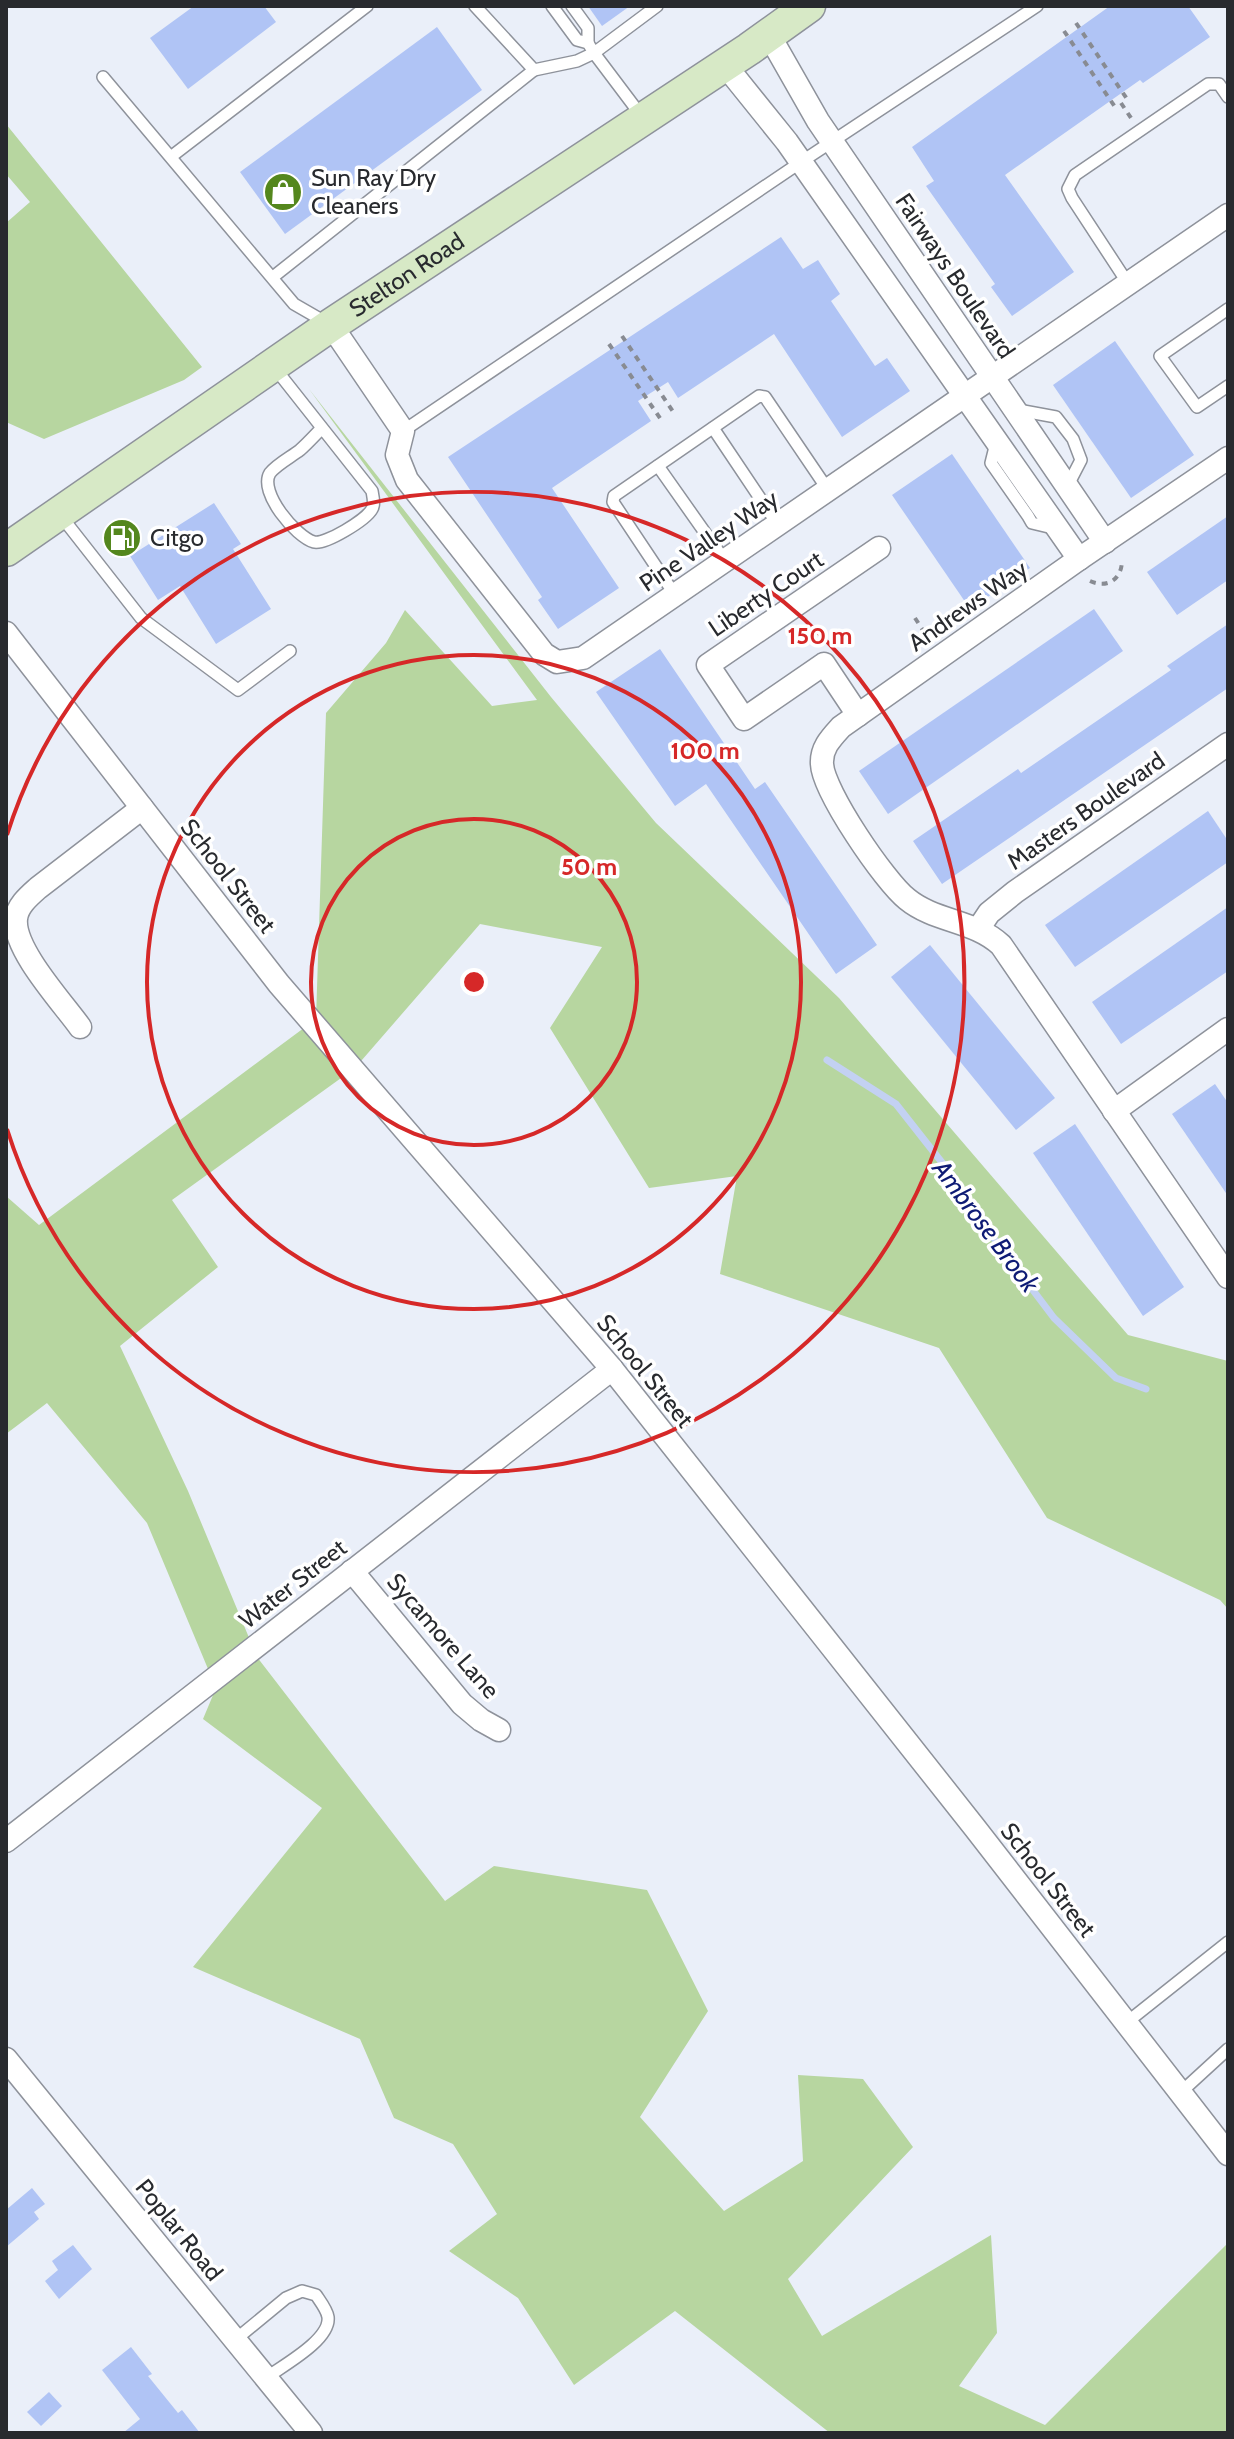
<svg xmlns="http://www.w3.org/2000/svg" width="1234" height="2439" viewBox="0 0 1234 2439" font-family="Cabin,sans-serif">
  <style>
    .green { fill: #b7d6a0 }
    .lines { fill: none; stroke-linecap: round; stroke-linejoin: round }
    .stream { stroke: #c3d1f2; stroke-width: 7 }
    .building { fill: #b0c4f5 }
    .service-casing { stroke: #8e929b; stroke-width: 14 }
    .minor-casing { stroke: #8e929b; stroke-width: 25 }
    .secondary-casing { stroke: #8e929b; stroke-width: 35 }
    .path { stroke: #888b92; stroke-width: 4; stroke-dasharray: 6 6; stroke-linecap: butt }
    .service { stroke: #fff; stroke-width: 11 }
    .minor { stroke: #fff; stroke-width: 22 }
    .secondary { stroke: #d7e9c6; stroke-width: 32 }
    .ring { fill: none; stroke: #d62828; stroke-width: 4 }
    .labels { text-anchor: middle; stroke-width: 7; stroke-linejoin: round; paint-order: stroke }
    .poi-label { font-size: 24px; fill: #282a2e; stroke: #fff; text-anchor: start }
    .street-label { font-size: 24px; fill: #282a2e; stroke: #fff }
    .water-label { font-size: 26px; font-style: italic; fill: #0e1b75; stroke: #fff }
    .centre { fill: #d62828; stroke: #fff; stroke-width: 4 }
    .ring-label { font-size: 24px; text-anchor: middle; font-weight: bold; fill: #d62828; stroke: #fff; stroke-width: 7; stroke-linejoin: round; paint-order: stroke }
  </style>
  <rect width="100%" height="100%" fill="#eaeff9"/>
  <g class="green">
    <polygon points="6,124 202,367 184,380 44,439 6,422 6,223 30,202 6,174"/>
    <polygon points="309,389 551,697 656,823 839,998 1128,1335 1228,1361 1228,1609 1220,1600 1047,1518 939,1348 720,1274 737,1176 649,1188 550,1028 602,947 480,924 355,1068 172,1200 218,1267 120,1346 188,1491 257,1657 445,1901 494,1866 647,1890 708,2011 640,2117 724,2211 803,2161 798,2075 863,2079 913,2147 788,2279 822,2336 991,2235 997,2333 959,2386 1045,2425 1228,2243 1228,2433 830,2433 675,2311 574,2385 518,2298 449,2251 497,2214 453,2144 394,2118 360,2039 193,1967 322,1808 203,1719 216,1688 147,1523 47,1403 6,1434 6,1196 39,1225 316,1019 326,713 386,643 405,610 492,706 537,700"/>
  </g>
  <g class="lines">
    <polyline class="stream" points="827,1060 896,1104 951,1174 986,1228 1054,1318 1116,1378 1146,1389"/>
  </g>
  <g class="building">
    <polygon points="194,6 264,6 276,22 188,89 150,38"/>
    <polygon points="588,6 630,6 602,26"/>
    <polygon points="1110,6 1188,6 1210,37 1143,83 1140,80 1005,175 1074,272 1012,316 991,287 995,284 926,186 934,181 912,147"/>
    <polygon points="437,27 482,90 285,234 240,172"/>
    <polygon points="781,237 803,269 818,260 840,294 831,301 875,366 887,358 910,391 842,437 774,334 678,398 668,382 638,401 651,421 552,488 619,588 558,629 538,600 542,597 448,457"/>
    <polygon points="1115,341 1194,455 1131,498 1053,385"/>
    <polygon points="952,454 1030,568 970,609 892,495"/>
    <polygon points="214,503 241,544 233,549 271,609 216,644 180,586 158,600 130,556"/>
    <polygon points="1228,516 1228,580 1177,615 1147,572"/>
    <polygon points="1094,609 1123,651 888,814 859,771"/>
    <polygon points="1228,624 1228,688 942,884 913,841 1018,769 1021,773 1171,670 1167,666"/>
    <polygon points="660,649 755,789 765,782 877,945 836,974 706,784 675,806 596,692"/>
    <polygon points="1208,811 1228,841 1228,862 1075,967 1045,925"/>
    <polygon points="1228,907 1228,971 1121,1044 1092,1002"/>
    <polygon points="930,945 1055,1098 1016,1130 891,977"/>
    <polygon points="1215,1084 1228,1103 1228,1196 1172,1114"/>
    <polygon points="1075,1124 1184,1287 1143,1316 1033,1153"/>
    <polygon points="32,2188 45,2204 34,2212 39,2219 6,2247 6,2210"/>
    <polygon points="73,2245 92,2269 59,2299 45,2281 58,2270 52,2261"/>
    <polygon points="131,2347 152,2374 148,2376 178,2413 182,2410 200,2433 123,2433 140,2419 102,2370"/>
    <polygon points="49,2392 62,2406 41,2426 27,2412"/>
  </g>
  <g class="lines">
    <g class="service-casing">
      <g id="service">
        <polyline points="475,6 534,70 577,61 594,53 643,118"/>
        <polyline points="552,6 577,40 588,43 594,53 657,6"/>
        <polyline points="572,6 588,28 588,43"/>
        <polyline points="103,77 294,304 327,323"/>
        <polyline points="172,156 367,6"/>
        <polyline points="273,277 534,70"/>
        <polyline points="1127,282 1072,198 1068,189 1075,175 1208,84 1219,84 1228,97"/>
        <polyline points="1228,309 1160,356 1197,407 1228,386"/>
        <path d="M274 367 372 491C373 497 375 504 372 509 366 520 325 545 314 542 296 537 258 492 270 473 277 464 291 457 300 450 308 443 315 435 322 428"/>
        <polyline points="1018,410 1056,417 1073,439 1081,460 1067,487"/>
        <polyline points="713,428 778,525"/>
        <polyline points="403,431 801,162 1037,6"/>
        <polyline points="996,443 991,463 1028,516 1032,523 1057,529"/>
        <polyline points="658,466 725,561"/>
        <polyline points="61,516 141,618 238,690 290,651"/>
        <polyline points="675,595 613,502 614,496 759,396 765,397 828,490"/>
        <polyline points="1126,2023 1228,1942"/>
        <polyline points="1180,2093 1228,2049"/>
        <path d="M235 2340 286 2298 302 2291 316 2295C320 2301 327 2310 328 2317 331 2340 282 2366 266 2378"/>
      </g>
    </g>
    <g class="minor-casing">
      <g id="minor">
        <polyline points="769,35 818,121 1105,542"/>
        <polyline points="725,65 787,142 1079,559"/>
        <polyline points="331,325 403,431 397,455 407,480 544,654 557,662 583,658 1228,215"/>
        <path d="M1228 458 1079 559 841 727C831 738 821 748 822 764 823 791 885 882 907 899 935 922 974 920 1001 945L1228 1277"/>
        <polyline points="6,633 279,984 612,1369 975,1828 1228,2154"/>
        <polyline points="858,715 824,664 744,719 708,665 879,548"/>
        <polyline points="979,928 989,913 1015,892 1228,744"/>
        <path d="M80 1027C62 1002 13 949 16 919 17 906 29 896 38 888L142 808"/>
        <polyline points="1114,1111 1228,1029"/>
        <polyline points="352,1571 462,1704 481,1720 499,1730"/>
        <polyline points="6,1841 612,1369"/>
        <polyline points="6,2059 311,2433"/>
      </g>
    </g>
    <g class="secondary-casing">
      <g id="secondary">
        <path id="s1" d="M6 550 331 325 749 49 809 6"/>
      </g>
    </g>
    <g class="path">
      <polyline points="1076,23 1127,99"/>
      <polyline points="1064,31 1115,107"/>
      <polyline points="1121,103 1131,118"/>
      <polyline points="622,336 674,413"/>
      <polyline points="609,344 662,421"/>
      <path d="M1090 581C1108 589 1122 579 1122 560"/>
      <polyline points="915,618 928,638"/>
    </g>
    <use href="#service" class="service"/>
    <use href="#minor" class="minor"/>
    <use href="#secondary" class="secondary"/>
  </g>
  <g class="ring">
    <circle cx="474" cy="982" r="163"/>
    <circle cx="474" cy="982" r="327"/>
    <path d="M7 835A490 490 0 1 1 7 1129"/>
  </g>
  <defs>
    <g id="shop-disc" transform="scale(2)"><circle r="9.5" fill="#54871d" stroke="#fff"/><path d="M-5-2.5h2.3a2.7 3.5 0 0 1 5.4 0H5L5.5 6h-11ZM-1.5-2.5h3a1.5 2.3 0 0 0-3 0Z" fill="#fff"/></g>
    <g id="fuel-disc" transform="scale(2)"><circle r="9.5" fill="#54871d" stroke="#fff"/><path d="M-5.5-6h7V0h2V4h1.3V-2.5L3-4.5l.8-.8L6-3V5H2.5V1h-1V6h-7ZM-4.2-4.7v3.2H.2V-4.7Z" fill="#fff"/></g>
  </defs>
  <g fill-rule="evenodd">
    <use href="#shop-disc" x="283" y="192"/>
    <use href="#fuel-disc" x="122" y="538"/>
  </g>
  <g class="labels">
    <g class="poi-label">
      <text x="311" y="186">Sun Ray Dry<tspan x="311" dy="28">Cleaners</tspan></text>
      <text x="150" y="546">Citgo</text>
    </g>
    <g class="street-label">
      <text dy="8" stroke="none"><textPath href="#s1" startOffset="486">Stelton Road</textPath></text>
      <text transform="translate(955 276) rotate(56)" y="8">Fairways Boulevard</text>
      <text transform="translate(709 541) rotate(-34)" y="8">Pine Valley Way</text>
      <text transform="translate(766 594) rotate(-34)" y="8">Liberty Court</text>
      <text transform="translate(968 606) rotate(-35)" y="8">Andrews Way</text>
      <text transform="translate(1086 811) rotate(-35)" y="8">Masters Boulevard</text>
      <text transform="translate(228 876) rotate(52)" y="8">School Street</text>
      <text transform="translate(645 1371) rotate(51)" y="8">School Street</text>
      <text transform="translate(293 1584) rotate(-38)" y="8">Water Street</text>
      <text transform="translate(443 1636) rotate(49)" y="8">Sycamore Lane</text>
      <text transform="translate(1048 1880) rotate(52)" y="8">School Street</text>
      <text transform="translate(179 2230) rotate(51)" y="8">Poplar Road</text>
    </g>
    <g class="water-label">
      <text transform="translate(986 1226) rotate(53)" y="9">Ambrose Brook</text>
    </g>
  </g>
  <circle cx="474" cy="982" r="12" class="centre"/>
  <g class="ring-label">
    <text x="820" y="644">150 m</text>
    <text x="705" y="759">100 m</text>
    <text x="589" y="875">50 m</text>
  </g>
  <rect width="1234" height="2439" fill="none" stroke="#282a2e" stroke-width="16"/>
</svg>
